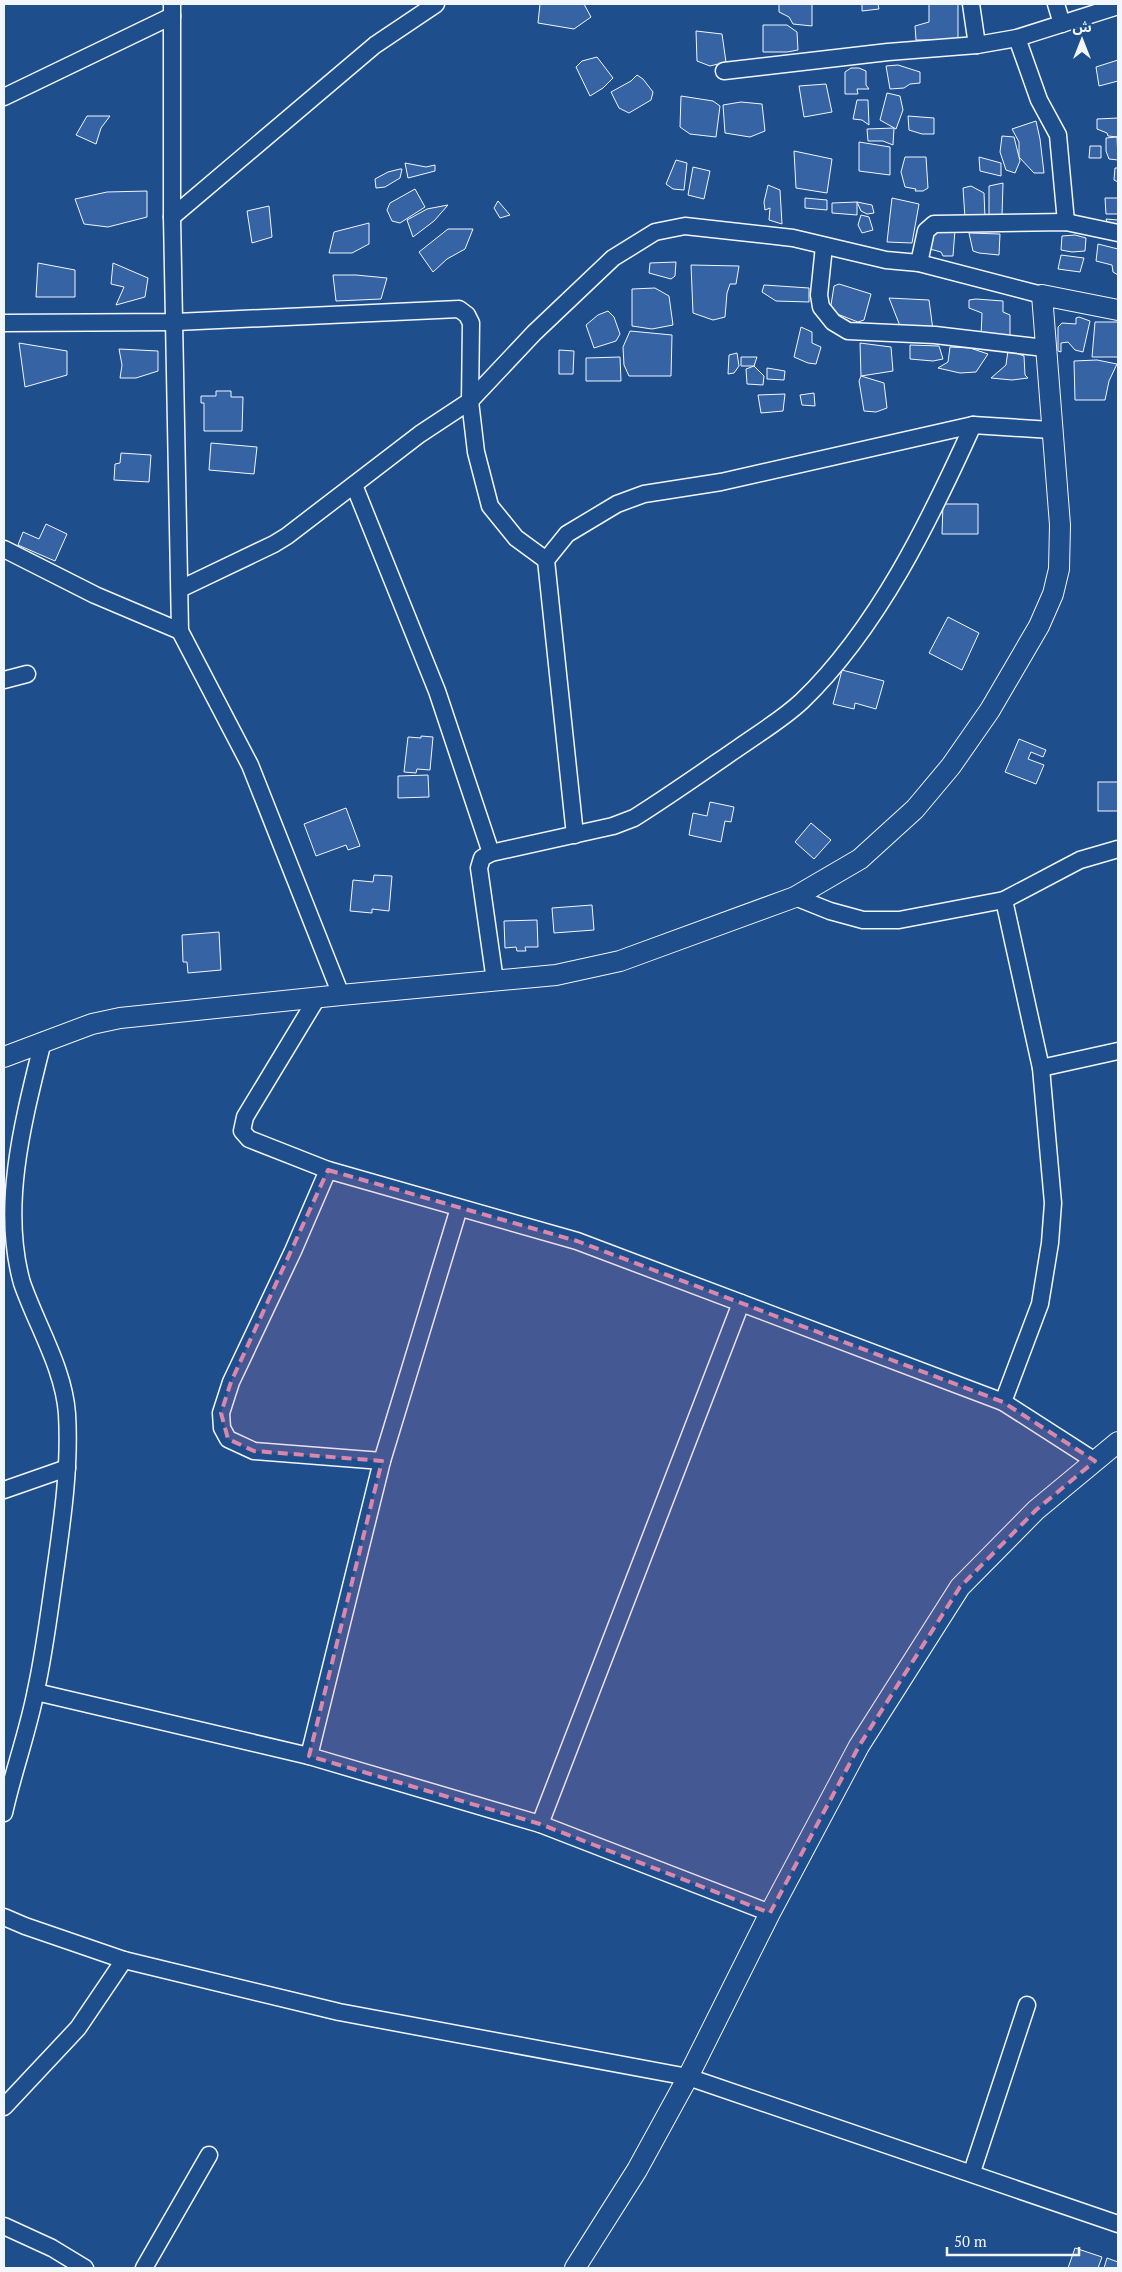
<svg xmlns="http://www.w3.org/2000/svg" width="1122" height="2272" viewBox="0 0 1122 2272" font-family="'PT Serif','Noto Sans Arabic',serif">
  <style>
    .building { fill: #3563a3; stroke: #f2f6ff }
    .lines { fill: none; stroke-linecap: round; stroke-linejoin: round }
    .minor-casing { stroke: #f2f6ff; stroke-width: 19 }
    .tertiary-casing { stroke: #f2f6ff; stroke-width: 22 }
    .minor { stroke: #1f4e8c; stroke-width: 16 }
    .tertiary { stroke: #1f4e8c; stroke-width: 20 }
    .marked { fill: #da87ad; fill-opacity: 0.2; stroke: #da87ad; stroke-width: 4; stroke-dasharray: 10 6; stroke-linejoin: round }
  </style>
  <rect width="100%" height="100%" fill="#1f4e8c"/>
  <g class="building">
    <polygon points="540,4 584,4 591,17 574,29 538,23"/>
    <polygon points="779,4 812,4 812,26 793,24 789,17 779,12"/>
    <polygon points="852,4 878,4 879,9 862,11 862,4"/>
    <polygon points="929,4 958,4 958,40 916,40 915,26 929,22"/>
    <polygon points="763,25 787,25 797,32 798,50 787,52 763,52"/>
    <polygon points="696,31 722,34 726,62 710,66 697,61"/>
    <polygon points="597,57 613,78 603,88 590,96 576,67 582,61"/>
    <polygon points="1118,60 1118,81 1099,86 1096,67"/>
    <polygon points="898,65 920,72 920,83 910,84 904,88 890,89 886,66"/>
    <polygon points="851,68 859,68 866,71 866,85 869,89 857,89 858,94 845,94 845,72"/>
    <polygon points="637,75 643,79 653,92 651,100 629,113 619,108 611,92 631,81"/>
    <polygon points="826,84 832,112 804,117 799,86"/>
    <polygon points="887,93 900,96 903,110 896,129 880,120"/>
    <polygon points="681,96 713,101 720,106 716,137 690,134 680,127"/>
    <polygon points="857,100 868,100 869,125 862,120 853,119"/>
    <polygon points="741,102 762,104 765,131 750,137 725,133 723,105"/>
    <polygon points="87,116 110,116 101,128 96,144 76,135"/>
    <polygon points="908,116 934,118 934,134 922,134 909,130"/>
    <polygon points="1118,118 1118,137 1108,136 1107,133 1097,129 1097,119"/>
    <polygon points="1036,121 1040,139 1044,173 1034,173 1019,157 1019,142 1012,129"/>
    <polygon points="894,128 893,145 883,141 868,141 867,129"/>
    <polygon points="1002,136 1014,137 1020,161 1015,173 1006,170 1000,152"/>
    <polygon points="1117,137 1118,160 1109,159 1106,151 1106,138"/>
    <polygon points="859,142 890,147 890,175 859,171"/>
    <polygon points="1090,146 1101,146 1101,158 1089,158"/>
    <polygon points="794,151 832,159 827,193 796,188"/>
    <polygon points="905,157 926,157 928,188 923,191 915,191 916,189 905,187 901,172"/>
    <polygon points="979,157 1001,163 1001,176 980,171"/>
    <polygon points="676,160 687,163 684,190 673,189 666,184"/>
    <polygon points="405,163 426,167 435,165 435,171 408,178"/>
    <polygon points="693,167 710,171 704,199 688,195"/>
    <polygon points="1115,168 1118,168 1118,182 1114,180"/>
    <polygon points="400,169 402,169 400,178 385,187 376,188 375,179 388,172"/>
    <polygon points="1003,183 1002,216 989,218 989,186"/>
    <polygon points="768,185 780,190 782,224 769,220 770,208 765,210 764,202"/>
    <polygon points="971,186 984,193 985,218 965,218 963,188"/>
    <polygon points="415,189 425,207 400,223 392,221 387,210 390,203"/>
    <polygon points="147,191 147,217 108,227 84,224 75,199 107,192"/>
    <polygon points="805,198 827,200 827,210 805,208"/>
    <polygon points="892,198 919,204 912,243 887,242"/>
    <polygon points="1105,198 1118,198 1118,214 1106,214"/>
    <polygon points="498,201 510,215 500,218 494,208"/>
    <polygon points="857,202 857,215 832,213 832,203"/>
    <polygon points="857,202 872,205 874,213 867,214 861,211"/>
    <polygon points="448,205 434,221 413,237 407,220 427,209"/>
    <polygon points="269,206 272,237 252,243 247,211"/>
    <polygon points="861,215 869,217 873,230 862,233 858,225"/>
    <polygon points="1106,219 1118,220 1118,230 1109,228"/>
    <polygon points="369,223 369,244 352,253 329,253 334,232"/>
    <polygon points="448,229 473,229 465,249 447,259 433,272 419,252"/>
    <polygon points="955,230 953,256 943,256 941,252 930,249 931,232"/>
    <polygon points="969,233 1000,234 999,255 979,253 973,251"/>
    <polygon points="1075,235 1086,238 1085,251 1072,252 1061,250 1062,236"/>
    <polygon points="1098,244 1118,249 1118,275 1113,272 1112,265 1096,261"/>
    <polygon points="1061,255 1084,258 1080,272 1058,269"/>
    <polygon points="676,262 675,276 671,279 649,273 650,263"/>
    <polygon points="38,263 75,270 75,297 36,297"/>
    <polygon points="113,263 148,278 145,297 116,305 124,287 111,284"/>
    <polygon points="691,265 739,266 736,284 730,284 727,293 725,317 713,320 693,313"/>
    <polygon points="333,275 356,275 387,278 381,299 336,301"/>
    <polygon points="839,284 871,294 864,320 858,322 832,312 831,305 834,286"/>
    <polygon points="764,285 809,288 809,302 776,301 762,292"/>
    <polygon points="655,288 669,296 673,325 652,329 632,326 632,289"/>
    <polygon points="889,298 929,300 933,330 902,331"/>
    <polygon points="976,299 1003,301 1003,312 1010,315 1010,336 981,337 982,313 969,308 969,300"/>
    <polygon points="608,311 614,317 620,334 616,341 594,348 586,325 598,315"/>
    <polygon points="1079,317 1090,321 1083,352 1075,350 1068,342 1061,343 1061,352 1058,351 1058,327 1062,323 1076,324 1076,318"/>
    <polygon points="1095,322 1118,322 1118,357 1092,357"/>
    <polygon points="801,327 812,332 812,343 821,347 816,364 808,363 794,357"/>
    <polygon points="630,331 672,335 671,376 629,376 624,365 623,347"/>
    <polygon points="19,343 67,351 67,375 25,387"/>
    <polygon points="860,343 891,347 893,371 861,376"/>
    <polygon points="910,345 939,346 943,359 933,361 910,359"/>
    <polygon points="950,347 970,348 988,354 976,372 960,373 938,368 948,362"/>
    <polygon points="119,349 158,351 158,371 136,378 120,378 122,365"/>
    <polygon points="559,350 574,351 573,374 559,374"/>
    <polygon points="1008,350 1024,356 1025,375 1028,378 1012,380 991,378 1006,365"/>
    <polygon points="737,353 739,366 734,373 728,374 729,355"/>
    <polygon points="620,357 621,381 586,381 586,358"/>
    <polygon points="741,357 757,357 754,366 741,366"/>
    <polygon points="1097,360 1117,364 1109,381 1105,400 1075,400 1074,361"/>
    <polygon points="754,366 764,376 763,385 747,384 746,369"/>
    <polygon points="767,368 785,371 784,380 767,379"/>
    <polygon points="861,376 884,383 887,408 876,412 864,411 859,381"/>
    <polygon points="216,391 231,391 231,397 243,397 242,431 204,431 204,403 201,403 201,396 216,396"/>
    <polygon points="814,393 815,406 802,405 800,395"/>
    <polygon points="785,394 783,411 761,413 758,395"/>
    <polygon points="211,443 257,447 254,474 209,470"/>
    <polygon points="121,453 151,455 149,482 114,480 115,464 120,463"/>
    <polygon points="943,504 978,504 978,534 942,534"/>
    <polygon points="46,524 67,534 55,561 18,545 23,532 39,539"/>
    <polygon points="948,617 979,633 962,670 929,653"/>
    <polygon points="842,670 884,681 876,709 855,703 854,709 833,704"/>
    <polygon points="421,736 433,737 430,770 417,769 416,773 404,772 408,737 421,738"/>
    <polygon points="1019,739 1046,750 1043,757 1031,752 1028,759 1044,765 1036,784 1005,772"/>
    <polygon points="428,775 429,797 398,798 398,776"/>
    <rect x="1098" y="782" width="20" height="29"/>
    <polygon points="710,802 734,807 731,822 725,821 721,842 689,835 693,813 707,816"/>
    <polygon points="346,808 360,846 348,850 346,845 316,856 304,824"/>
    <polygon points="811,823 831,840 814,859 795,842"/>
    <polygon points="374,875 392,876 389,911 372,909 372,913 350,911 353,880 373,882"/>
    <polygon points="592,905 594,930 554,933 552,908"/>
    <polygon points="537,920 538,947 525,947 526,951 517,951 516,947 505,948 504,921"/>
    <polygon points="219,932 221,970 188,973 187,962 183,962 182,935"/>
    <polygon points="1075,2248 1102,2257 1098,2268 1068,2268"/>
    <polygon points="1107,2258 1118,2262 1118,2268 1104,2268"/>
  </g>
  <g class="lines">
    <g class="minor-casing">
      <g id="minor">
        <polyline points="172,4 172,217 180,631 250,765 341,995"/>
        <polyline points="971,4 977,45"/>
        <polyline points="1056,4 1062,24"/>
        <polyline points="1017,38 1039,100 1058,135 1066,222"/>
        <polyline points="724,71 888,52 977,45 1017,38 1118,6"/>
        <polyline points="4,97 172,16"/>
        <polyline points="172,217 375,45 436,4"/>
        <polyline points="824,246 819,295 821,307 833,322 848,331 935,335 1045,348"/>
        <polyline points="919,263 926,231 934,224 1066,222 1118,233"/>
        <polyline points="4,323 176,322 459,309 467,315 471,323 470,401 476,452 490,506 516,538 546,560 575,835"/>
        <polyline points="354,485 437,691 491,853"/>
        <polyline points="4,549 95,595 180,631"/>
        <polyline points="546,560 567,534 617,504 644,494 721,482 973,425 1051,430"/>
        <polyline points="180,589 274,544 287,536 420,434 470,401 534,333 613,258 655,232 685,226 793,238 886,260 919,263 1042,295"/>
        <polyline points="4,680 27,674"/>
        <polyline points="795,897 830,911 863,920 899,920 1004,900 1080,860 1118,849"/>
        <path d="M495 981 479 868 482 858 491 853 613 826 634 818C669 796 703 772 738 748 759 733 783 719 802 701 878 628 930 520 973 425"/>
        <polyline points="317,998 245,1117 242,1131 249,1139 328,1170 577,1241 1003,1402 1095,1461"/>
        <polyline points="1041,1068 1118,1051"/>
        <polyline points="328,1170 293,1251 231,1382 221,1413 222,1428 228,1439 254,1451 382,1461"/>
        <polyline points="1003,1402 1040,1304 1050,1243 1053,1203 1041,1068 1004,900"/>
        <polyline points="4,1490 67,1468"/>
        <polyline points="36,1692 309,1756 540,1824 770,1913"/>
        <polyline points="309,1756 382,1461 459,1208"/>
        <path d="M4 1813C13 1772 28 1732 36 1690 45 1649 50 1606 56 1565 63 1515 70 1465 67 1414 64 1369 37 1326 22 1283 0 1205 24 1118 43 1041"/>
        <polyline points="540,1824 741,1303"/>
        <polyline points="4,1917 25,1926 124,1960 339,2012 688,2077 1118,2224"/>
        <polyline points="4,2107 78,2028 124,1960"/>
        <polyline points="972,2172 1027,2005"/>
        <polyline points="4,2226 52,2248 85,2268"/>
        <polyline points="144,2268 209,2155"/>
      </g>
    </g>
    <g class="tertiary-casing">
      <g id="tertiary">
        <polyline points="4,1057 92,1024 120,1018 341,995 556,975 620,961 795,897 860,859 915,809 951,766 990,710 1039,626 1053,594 1059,569 1060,525 1042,295 1118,310"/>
        <polyline points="575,2268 637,2170 688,2077 770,1913 859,1746 960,1587 1036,1510 1118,1442"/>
      </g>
    </g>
    <use href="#minor" class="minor"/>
    <use href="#tertiary" class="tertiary"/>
  </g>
  <path class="marked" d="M328 1170 577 1241 1003 1402 1095 1461 1036 1510 960 1587 859 1746 770 1913 540 1824 309 1756 382 1461 254 1451 228 1439 221 1413 231 1382Z"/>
  <rect width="1122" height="2272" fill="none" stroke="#f2f6ff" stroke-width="10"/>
  <g transform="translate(1082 40)" stroke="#1f4e8c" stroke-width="4" paint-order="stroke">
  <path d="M0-4L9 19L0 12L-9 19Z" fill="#f2f6ff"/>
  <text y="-8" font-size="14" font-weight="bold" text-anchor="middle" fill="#f2f6ff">ش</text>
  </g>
  <path d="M947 2247v8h132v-8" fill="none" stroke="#f2f6ff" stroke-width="2.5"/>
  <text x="954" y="2247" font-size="15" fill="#f2f6ff" stroke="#1f4e8c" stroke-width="4" paint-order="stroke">50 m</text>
</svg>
